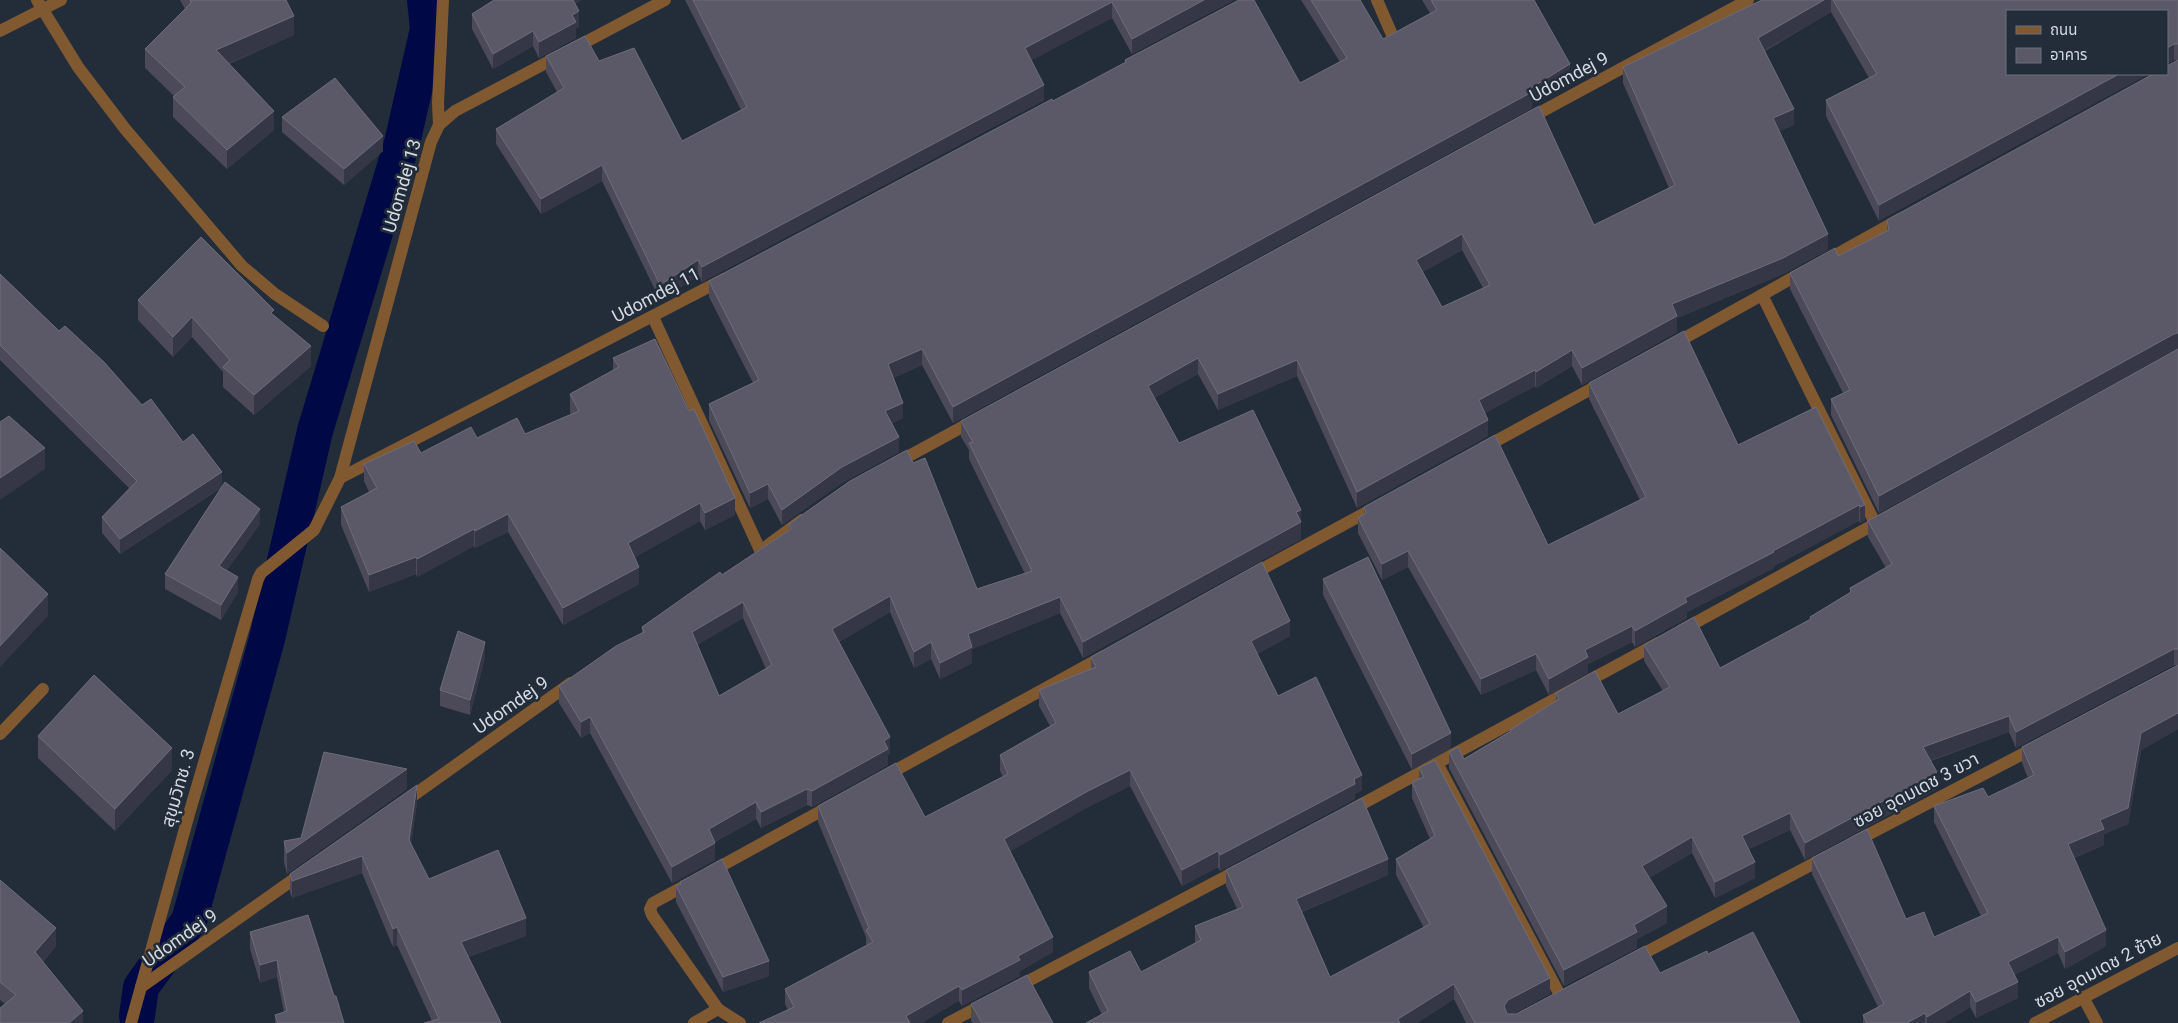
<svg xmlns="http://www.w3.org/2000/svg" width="2178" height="1023" viewBox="0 0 2178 1023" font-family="Roboto,'Noto Sans Thai',sans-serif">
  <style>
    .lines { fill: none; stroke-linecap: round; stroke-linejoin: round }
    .canal { stroke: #000945; stroke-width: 36 }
    .minor { stroke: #815931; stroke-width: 12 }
    .wall { fill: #4c4958; fill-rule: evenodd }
    .shaded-wall { fill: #363746 }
    .building { fill: #5b5967; stroke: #6e6d7a; fill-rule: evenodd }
    .labels { text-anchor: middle; stroke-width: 5; stroke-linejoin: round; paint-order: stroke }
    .street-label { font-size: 18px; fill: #d3dae2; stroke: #232d3a }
  </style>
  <rect width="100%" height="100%" fill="#232d3a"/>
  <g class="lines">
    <polyline class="canal" points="137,1016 141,987 189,921 267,639 315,431 402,143 428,29 425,0"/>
    <g class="minor">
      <polyline points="37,0 78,67 126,130 242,266 275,294 323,326"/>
      <polyline points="1377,0 1393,37"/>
      <polyline points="0,31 61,0"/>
      <polyline points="1528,119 1748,0"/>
      <polyline points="439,125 438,103 443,0"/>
      <polyline points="1823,262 1900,219"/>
      <polyline points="1762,295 1875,523"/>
      <polyline points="653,317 760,550"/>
      <polyline points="1672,345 1803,272"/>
      <polyline points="1483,448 1604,382"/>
      <polyline points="896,463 975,420"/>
      <polyline points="340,478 724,279"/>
      <polyline points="768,545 802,520"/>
      <polyline points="1251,575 1378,506"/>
      <polyline points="1682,630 1882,520"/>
      <polyline points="0,734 43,689"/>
      <polyline points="1438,765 1561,997"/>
      <polyline points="885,776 1104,656"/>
      <polyline points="404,802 571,683"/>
      <polyline points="1351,810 1658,643"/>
      <polyline points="1854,842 2036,747"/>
      <polyline points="710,872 832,805"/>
      <polyline points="690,883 653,903 650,909 652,915 718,1009"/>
      <polyline points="1633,959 1826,857"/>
      <polyline points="141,987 304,872"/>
      <polyline points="1015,988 1240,869"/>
      <polyline points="2083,997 2097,1023"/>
      <polyline points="131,1023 189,814 258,579 261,573 314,530 340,478 431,142 439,125 455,111 665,0"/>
      <polyline points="694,1023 718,1009 740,1023"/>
      <polyline points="948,1023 986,1003"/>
      <polyline points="2035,1023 2178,948"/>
    </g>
  </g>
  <g class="wall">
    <polygon points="180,0 286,0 294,35 229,64 274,130 227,169 173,117 173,97 174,96 145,68 145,49 185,9"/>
    <polygon points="685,0 1234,0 1132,54 1112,18 1031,60 1044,100 702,282 698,276 660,300 602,181 541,214 496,144 496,129 557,92 546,72 546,56 599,61 682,141 741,110"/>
    <polygon points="1301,0 1360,0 1383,39 1430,13 1422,0 1534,0 1570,79 1532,103 1532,108 953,423 922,365 893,378 903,418 892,423 899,452 842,483 782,525 768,499 750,508 709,420 709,404 753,383 709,297 709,281 1125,63 1125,60 1300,83 1340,62"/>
    <path d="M1762 0H2178V60H2174L2167 64V11L1879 221 1826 116V100L1869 78 1831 12 1765 51 1794 125 1779 131 1828 250 1783 274 1677 318V332L1582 385 1572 366 1536 388 1535 386 1485 413 1488 436 1357 508 1297 376 1218 410 1198 374 1154 398 1179 443 1301 510V539L1083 658 1060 613 972 649V663L940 679 931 659 914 668 890 612 839 642 890 753 888 755V765L812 807 807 805 761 828 756 819 715 842V860L672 883 590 733 581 738 559 703V686L642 633V627L789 530V524L977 589 1025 574 969 459V450L961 437V421L1539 106 1594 225 1669 188 1623 83V67ZM1462 250 1483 288 1442 307 1423 272ZM743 618 766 669 719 696 697 645Z"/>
    <polygon points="575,4 579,27 576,28 576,38 539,58 533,46 493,69 472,29 472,14"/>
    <polygon points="282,117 383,151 344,185 282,132"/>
    <polygon points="1887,220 2178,349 2174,350 1879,513 1831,415 1831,399 1843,393 1790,289 1790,273 1838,256 1887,232"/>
    <polygon points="0,274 59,331 183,442 222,486 260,524 227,570 238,592 221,620 165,589 165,574 221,488 120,554 102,533 102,517 129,488 0,360"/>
    <polygon points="138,300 274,316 311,366 254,415 223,387 223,372 192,337 173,357 138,320"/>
    <polygon points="2178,349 2178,665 2174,665 2016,748 2009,732 1931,761 1937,789 1805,860 1790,830 1749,849 1755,878 1715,898 1692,853 1649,878 1667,923 1637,939 1637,948 1564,986 1449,768 1449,752 1464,759 1510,732 1510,730 1556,701 1556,693 1618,714 1663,691 1644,661 1644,645 1720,668 1810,619 1810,617 1850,593 1850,588 1886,568 1868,537 1868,521"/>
    <polygon points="613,358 735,515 705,530 700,521 635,557 639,584 563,625 508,532 475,548 474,546 417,577 416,574 369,592 341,525 341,507 369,492 364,481 364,464 421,453 477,438 525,434 571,414 570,412 570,394 613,370"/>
    <polygon points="1589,383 1738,445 1865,505 1865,520 1860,523 1859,521 1774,566 1774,568 1687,612 1687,618 1635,647 1632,642 1588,664 1588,673 1549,695 1536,670 1481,695 1408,567 1382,580 1358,533 1358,518 1364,515 1364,507 1548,545 1640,500 1589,399"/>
    <polygon points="1323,579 1451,748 1412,770 1323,595"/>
    <polygon points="1290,636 1257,654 1278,696 1362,790 1355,794 1355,799 1220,871 1218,867 1182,886 1130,786 1088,807 1010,851 1053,952 1020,971 1020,976 962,1006 959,1001 788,1010 785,1004 785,989 866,945 866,937 818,822 818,806 925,817 1003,777 1000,771 1000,755 1050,726 1039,706 1039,690 1091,669 1091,657"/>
    <polygon points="485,657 470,715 440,706 440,690"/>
    <polygon points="2178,665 2178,729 2141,750 2128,824 2104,834 2104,845 2074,858 2106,946 2065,969 2058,953 2014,975 2018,998 1976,1018 1970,1007 1944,1023 1863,1023 1863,1015 1878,1007 1812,874 1812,858 1934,937 1981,916 1934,822 1934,806 1988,797 2028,778 2022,763 2022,747"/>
    <polygon points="38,736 172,770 115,831 38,758"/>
    <polygon points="1419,768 1550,994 1512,1014 1516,1014 1660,973 1708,954 1800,1023 1466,1023 1454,999 1417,1023 1086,1023 1102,1015 1089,988 1089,972 1141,972 1195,943 1195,926 1237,909 1226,886 1226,870 1388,875 1302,912 1330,977 1424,928 1396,875 1396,859 1430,839 1412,798 1412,782 1419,779"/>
    <polygon points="407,789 287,874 284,862 284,841 301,838"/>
    <polygon points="417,803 411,844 429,879 526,936 468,957 501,1023 432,1021 397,945 393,947 362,873 292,898 290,892 290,874"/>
    <polygon points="0,880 56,946 43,962 83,1023 5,1004 0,1000"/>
    <polygon points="680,882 769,976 723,992 676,902 676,886 680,884"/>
    <polygon points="250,932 334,996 344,1023 275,1023 275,1015 284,1012 277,977 260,983 250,949"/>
    <polygon points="971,1004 1053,1023 972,1023 971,1020"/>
  </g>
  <g class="shaded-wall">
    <polygon points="570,0 582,0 570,8"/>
    <polygon points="1204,0 1234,0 1132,54 1132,39"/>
    <polygon points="1824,0 1831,0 1831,12 1758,54 1758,38"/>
    <polygon points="1112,2 1112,18 1025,64 1025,48"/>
    <polygon points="579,11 579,27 576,28 576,38 539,58 539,42 572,15"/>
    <polygon points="294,16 294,35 216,69 216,50"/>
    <polygon points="533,31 533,46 493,69 493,54"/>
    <polygon points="2174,44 2174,60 2167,64 2167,48"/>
    <polygon points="1570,64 1570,79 1532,103 1532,108 953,423 953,407 1531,88"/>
    <polygon points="2119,74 2149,74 1879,221 1879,205"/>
    <polygon points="1044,85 1044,100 702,282 702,267"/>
    <polygon points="1794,109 1794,125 1773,134 1773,118"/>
    <polygon points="274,111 274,130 227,169 227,150"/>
    <polygon points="383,136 383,151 344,185 344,169"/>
    <polygon points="602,165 602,181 541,214 541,199"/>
    <polygon points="1462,234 1462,250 1416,276 1416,260"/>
    <polygon points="1828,234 1828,250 1783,274 1677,318 1677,332 1582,385 1582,368 1672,304"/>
    <polygon points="698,260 698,276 660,300 660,285"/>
    <polygon points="192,317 192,337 173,357 173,337"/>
    <polygon points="2178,333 2178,349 2174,350 1879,513 1879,496 2174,334"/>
    <polygon points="311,346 311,366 254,415 254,395"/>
    <polygon points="922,349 922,365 888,380 888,364"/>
    <polygon points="1572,350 1572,366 1536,388 1536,372"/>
    <polygon points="1198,358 1198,374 1148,402 1148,386"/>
    <polygon points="1297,360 1297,376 1218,410 1218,394"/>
    <polygon points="1535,370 1535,386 1479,416 1479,400"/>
    <polygon points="903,403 903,418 885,426 885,411"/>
    <polygon points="1488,420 1488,436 1357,508 1357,492"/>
    <polygon points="899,437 899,452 842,483 782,525 782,510 842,467"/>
    <polygon points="45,448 45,469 0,500 0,478"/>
    <polygon points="222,472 222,487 120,554 120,539"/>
    <polygon points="768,484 768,499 750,508 750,493"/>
    <polygon points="735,498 735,515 705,530 705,513"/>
    <polygon points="700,503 700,521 628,561 628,543"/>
    <polygon points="1859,505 1859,521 1774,566 1774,568 1687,612 1687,618 1635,647 1635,631 1685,598"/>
    <polygon points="1865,505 1865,520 1860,523 1860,507"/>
    <polygon points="260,509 260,524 219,581 219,566"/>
    <polygon points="1301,510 1301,539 1083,658 1083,642"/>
    <polygon points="508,514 508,532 475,548 475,531"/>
    <polygon points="474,529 474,546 417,577 417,559"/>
    <polygon points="1408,551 1408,567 1382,580 1382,564"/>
    <polygon points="416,557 416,574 369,592 369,575"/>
    <polygon points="639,567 639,584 563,625 563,608"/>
    <polygon points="238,577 238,592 221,620 221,605"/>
    <polygon points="48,594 48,616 0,667 0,646"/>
    <polygon points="890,596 890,612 832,646 832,629"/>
    <polygon points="1060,597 1060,613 972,649 972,663 940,679 940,663 968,634"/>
    <polygon points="743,602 743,618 692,648 692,632"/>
    <polygon points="1290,621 1290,636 1251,657 1251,641"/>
    <polygon points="1632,626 1632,642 1588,664 1588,673 1549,695 1549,679 1585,650"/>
    <polygon points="485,642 485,657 470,715 470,700"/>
    <polygon points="931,642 931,659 914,668 914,652"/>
    <polygon points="2174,649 2174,665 2016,748 2016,732"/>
    <polygon points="1536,654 1536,670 1481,695 1481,679"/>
    <polygon points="2178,713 2178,729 2141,750 2128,824 2104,834 2104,845 2068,860 2068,844 2100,820 2141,733"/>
    <polygon points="2009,716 2009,732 1923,763 1923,747"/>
    <polygon points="590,717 590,733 581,738 581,722"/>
    <polygon points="1451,733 1451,748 1412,770 1412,754"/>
    <polygon points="890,737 890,753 888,755 888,765 812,807 812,791"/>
    <polygon points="172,748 172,770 115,831 115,809"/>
    <polygon points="407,769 407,789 287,874 287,853"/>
    <polygon points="1130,770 1130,786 1088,807 1004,855 1004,839 1088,791"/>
    <polygon points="1937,772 1937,789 1805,860 1805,843"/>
    <polygon points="1362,775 1362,790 1355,794 1355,799 1220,871 1220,855"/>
    <polygon points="417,785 417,803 409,858 409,840"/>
    <polygon points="807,789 807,805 761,828 761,812"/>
    <polygon points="756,802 756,819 709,845 709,829"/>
    <polygon points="1790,813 1790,830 1742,852 1742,836"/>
    <polygon points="1692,837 1692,853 1642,882 1642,866"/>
    <polygon points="715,843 715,860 672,883 672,867"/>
    <polygon points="1218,851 1218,867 1182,886 1182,870"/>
    <polygon points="362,856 362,873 292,898 292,881"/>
    <polygon points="1388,859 1388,875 1296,914 1296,899"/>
    <polygon points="1755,862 1755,878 1715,898 1715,882"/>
    <polygon points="1667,906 1667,923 1637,939 1637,948 1564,986 1564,970 1634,925"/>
    <polygon points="526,918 526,936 461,959 461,942"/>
    <polygon points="397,927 397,945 393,947 393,929"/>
    <polygon points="56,928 56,946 35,971 35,952"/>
    <polygon points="2106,930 2106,946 2065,969 2065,952"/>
    <polygon points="1053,937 1053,952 1020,971 1020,976 962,1006 962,990 1018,956"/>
    <polygon points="2058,937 2058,953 2008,978 2008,962"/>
    <polygon points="277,960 277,977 260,983 260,965"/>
    <polygon points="769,961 769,976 723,992 723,977"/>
    <polygon points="1550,978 1550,994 1508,1016 1504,1006 1508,1000"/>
    <polygon points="2018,982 2018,998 1976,1018 1976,1002"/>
    <polygon points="1454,984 1454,999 1417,1023 1398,1023 1398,1019"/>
    <polygon points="959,986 959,1001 922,1023 906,1023 906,1016"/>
    <polygon points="1970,991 1970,1007 1944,1023 1927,1023 1927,1017"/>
    <polygon points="83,1011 83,1023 69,1023"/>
    <polygon points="1925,1013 1925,1023 1907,1023"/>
  </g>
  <g class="building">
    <polygon points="190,0 286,0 294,16 216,50 274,111 227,150 173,97 185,87 145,49 191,3"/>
    <polygon points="494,0 573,0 579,11 572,15 576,22 539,42 533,31 493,54 472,14"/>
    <polygon points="693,0 1204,0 1132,39 1112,2 1025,48 1044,85 702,267 698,260 660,285 602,165 541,199 496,129 564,88 546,56 585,36 599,61 634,48 682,141 747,107"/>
    <polygon points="1239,0 1254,0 1300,83 1347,58 1311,0 1360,0 1383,39 1437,10 1431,0 1534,0 1570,64 1531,88 1532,92 953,407 922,349 888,364 903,403 885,411 899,437 842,467 782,510 768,484 750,493 709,404 759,380 709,281 1052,99 1053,101 1126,62 1125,60"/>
    <path d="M1762 0H1824L1758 38 1794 109 1773 118 1828 234 1783 258 1672 304 1677 316 1582 368 1572 350 1536 372 1535 370 1479 400 1488 420 1357 492 1297 360 1218 394 1198 358 1148 386 1179 443 1253 410 1301 510 1296 512 1301 522 1083 642 1060 597 968 634 972 647 940 663 931 642 914 652 890 596 832 629 890 737 884 741 888 749 812 791 807 789 761 812 756 802 709 829 715 843 672 867 590 717 581 722 559 686 616 646 644 632 642 627 720 572 722 575 791 529 789 524 850 481 907 450 913 463 925 458 977 589 1032 571 969 443 973 442 961 421 1539 106 1594 225 1675 185 1623 67ZM1462 234 1490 285 1442 307 1416 260ZM743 602 772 665 719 696 692 632Z"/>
    <polygon points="1833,0 2178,0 2178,44 2174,44 2167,48 2167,11 2007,11 2007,74 2119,74 1879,205 1826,100 1877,74"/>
    <polygon points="2178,60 2178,333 2174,334 1879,496 1831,399 1850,390 1790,273 1835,248 1838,256 1889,230 1887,220 2153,74 2167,74 2167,66"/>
    <polygon points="335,78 383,136 344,169 282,117"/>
    <polygon points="201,237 274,310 271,313 311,346 254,395 223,367 230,360 192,317 173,337 138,300"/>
    <polygon points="0,274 59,331 65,326 104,362 142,405 151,399 183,442 193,434 222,472 120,539 102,517 137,481 0,345"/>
    <polygon points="1684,331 1738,445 1816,407 1865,505 1860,507 1859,505 1773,551 1774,552 1685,598 1687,602 1635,631 1632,626 1585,650 1588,657 1549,679 1536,654 1481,679 1408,551 1382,564 1358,518 1366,513 1364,507 1495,435 1548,545 1646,497 1589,383"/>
    <polygon points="655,339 689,411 694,409 735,498 705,513 700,503 628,543 639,567 563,608 508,514 475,531 474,529 417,559 416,557 369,575 341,507 377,488 364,464 414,441 421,453 471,427 477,438 517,418 525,434 579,411 570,394 619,367 613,358"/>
    <polygon points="2178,349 2178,649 2174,649 2016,732 2009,716 1923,747 1937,772 1805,843 1790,813 1742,836 1755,862 1715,882 1692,837 1642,866 1667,906 1634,925 1637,932 1564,970 1449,752 1458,747 1464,759 1511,731 1510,730 1559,699 1556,693 1595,671 1618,714 1670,687 1644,645 1694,617 1720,668 1811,619 1810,617 1851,592 1850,588 1892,564 1868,521"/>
    <polygon points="9,416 45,448 0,478 0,422"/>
    <polygon points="225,482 260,509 219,566 238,577 221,605 165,574"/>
    <polygon points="0,548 48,594 0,646"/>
    <polygon points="1368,557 1451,733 1412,754 1323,579"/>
    <polygon points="1262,562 1290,621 1251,641 1278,696 1316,677 1362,775 1354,779 1355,784 1220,855 1218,851 1182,870 1130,770 1088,791 1004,839 1053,937 1018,956 1020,960 962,990 959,986 906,1016 910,1023 759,1023 794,1007 785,989 873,942 866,930 869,928 818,806 896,763 925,817 1008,774 1000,755 1056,723 1039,690 1096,667 1091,657"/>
    <polygon points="458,631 485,642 470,700 440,690"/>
    <polygon points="2178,665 2178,713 2141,733 2128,808 2100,820 2104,829 2068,844 2106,930 2065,952 2058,937 2008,962 2018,982 1976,1002 1970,991 1927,1017 1925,1013 1907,1023 1867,1023 1863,1015 1884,1004 1812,858 1867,829 1906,919 1924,912 1934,937 1988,913 1934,806 1983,788 1988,797 2034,775 2022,747"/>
    <polygon points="94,675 172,748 115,809 38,736"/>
    <polygon points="324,752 407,769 287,853 284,841 301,838"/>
    <polygon points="1435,760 1550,978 1508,1000 1504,1006 1507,1014 1516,1014 1645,946 1660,973 1707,951 1708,954 1753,932 1800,1023 1475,1023 1454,984 1398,1019 1400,1023 1086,1023 1108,1011 1089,972 1130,951 1141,972 1201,940 1195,926 1243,907 1226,870 1362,798 1388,859 1296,899 1330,977 1430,924 1396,859 1435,836 1412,782 1424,777 1419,768"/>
    <polygon points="417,785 409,840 429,879 498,850 526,918 461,942 501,1023 424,1023 439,1019 397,927 393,929 362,856 292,881 290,874"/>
    <polygon points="722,859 769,961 723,977 676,886 681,884 680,882"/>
    <polygon points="0,880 56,928 35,952 83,1011 69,1023 0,1023 0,1008 16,995 0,982"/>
    <polygon points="308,915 334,996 336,996 344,1023 278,1023 275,1015 287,1011 277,960 260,965 250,932"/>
    <polygon points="1027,975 1053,1023 982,1023 971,1004"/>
  </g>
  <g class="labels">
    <g class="street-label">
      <text transform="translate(1569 77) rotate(-28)" y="6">Udomdej 9</text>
      <text transform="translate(402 186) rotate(-74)" y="6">Udomdej 13</text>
      <text transform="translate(656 295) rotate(-28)" y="6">Udomdej 11</text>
      <text transform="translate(511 705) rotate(-35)" y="6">Udomdej 9</text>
      <text transform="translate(178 788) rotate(-74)" y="6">สุขุมวิทซ. 3</text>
      <text transform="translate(1916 790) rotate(-28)" y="6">ซอย อุดมเดช 3 ขวา</text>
      <text transform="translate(180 938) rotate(-35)" y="6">Udomdej 9</text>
      <text transform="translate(2098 970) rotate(-28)" y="6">ซอย อุดมเดช 2 ซ้าย</text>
    </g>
  </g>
  <rect x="2006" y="10" width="162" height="65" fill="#232d3a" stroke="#69727d"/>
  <rect x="2016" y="26" width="25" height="8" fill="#815931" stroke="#69727d"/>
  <text x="2050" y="35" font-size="15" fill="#d3dae2">ถนน</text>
  <rect x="2016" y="48" width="25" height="15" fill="#5b5967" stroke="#69727d"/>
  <text x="2050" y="60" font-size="15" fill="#d3dae2">อาคาร</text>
</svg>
